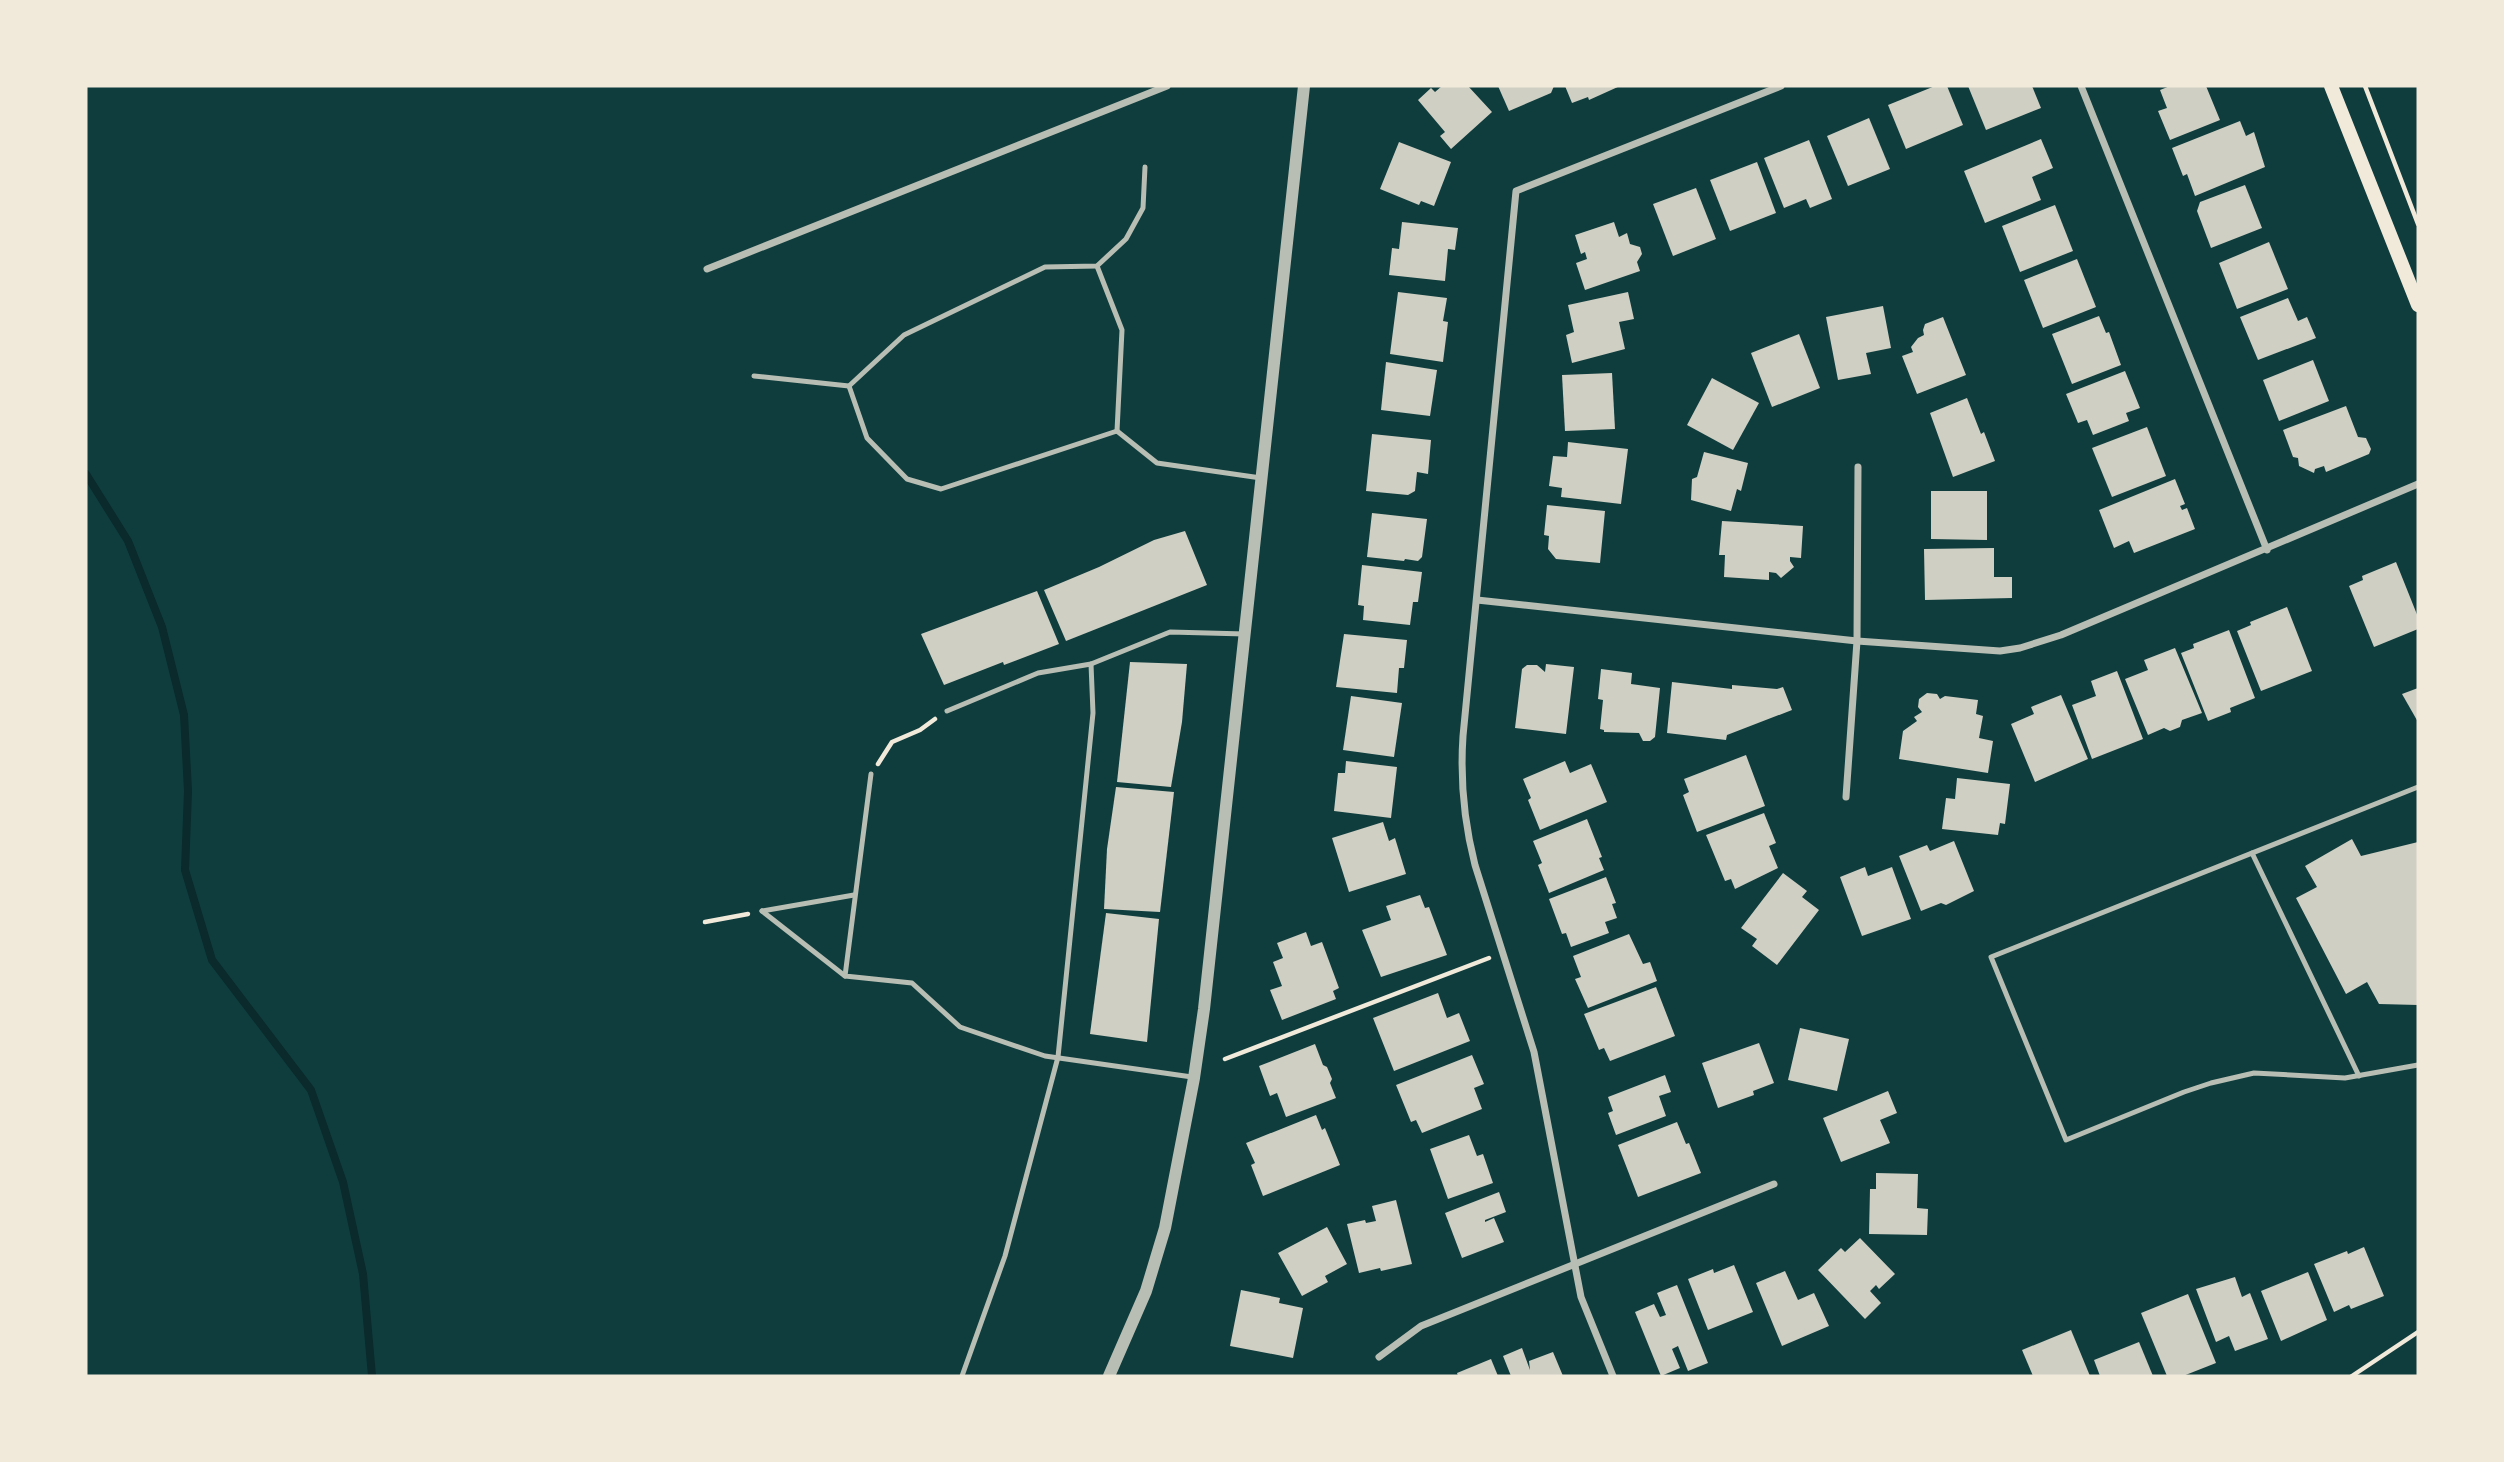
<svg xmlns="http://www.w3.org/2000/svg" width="2504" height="1462" viewBox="0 0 2504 1462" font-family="Signika,sans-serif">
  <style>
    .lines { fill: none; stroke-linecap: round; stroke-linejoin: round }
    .stream { stroke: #0a2a2b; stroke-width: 8 }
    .building { fill: #cfcfc3 }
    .path { stroke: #f1e9da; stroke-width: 4.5 }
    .service { stroke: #b8beb3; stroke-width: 5 }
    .minor { stroke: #b8beb3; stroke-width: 7 }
    .tertiary { stroke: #b8beb3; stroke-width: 12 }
    .secondary { stroke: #f1e9da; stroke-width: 14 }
  </style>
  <rect width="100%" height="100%" fill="#0f3d3e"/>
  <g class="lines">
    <polyline class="stream" points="86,474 128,541 162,627 184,715 188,791 185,870 212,960 311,1090 343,1182 363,1274 372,1376"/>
  </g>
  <g class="building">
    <polygon points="1442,86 1468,86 1492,112 1451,149 1440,136 1445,132 1418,100 1431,88 1435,92"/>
    <polygon points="1498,86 1554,86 1551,93 1509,111"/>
    <polygon points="1565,86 1620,86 1589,100 1588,97 1572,103"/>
    <polygon points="1935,86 1947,86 1963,125 1906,149 1888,105"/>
    <polygon points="1968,86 2032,86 2041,108 1986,130"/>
    <polygon points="2170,86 2206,86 2220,120 2170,140 2158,111 2167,108 2160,90"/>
    <polygon points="1869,118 1890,169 1848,186 1827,136"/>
    <polygon points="2240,121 2246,136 2254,132 2265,167 2195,196 2187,174 2183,176 2172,148"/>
    <polygon points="2041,139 2053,168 2032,177 2041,200 1985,223 1964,171"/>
    <polygon points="1809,140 1832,199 1810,208 1806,199 1784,208 1764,158"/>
    <polygon points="1399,142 1451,162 1434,206 1421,201 1419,205 1380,189"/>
    <polygon points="1757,162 1776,213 1730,231 1710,180"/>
    <polygon points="2245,185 2262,228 2211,248 2197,211 2200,202"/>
    <polygon points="1696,188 1716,239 1673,256 1653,204"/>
    <polygon points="2055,205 2073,251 2020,272 2002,226"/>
    <polygon points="1402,222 1458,228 1455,250 1448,249 1445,281 1389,275 1392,248 1399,249"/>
    <polygon points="1614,222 1619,237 1627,233 1630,244 1640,247 1642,254 1637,262 1640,271 1585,290 1576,263 1587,259 1585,252 1581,254 1575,235"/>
    <polygon points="2269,242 2288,289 2237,309 2219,263"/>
    <polygon points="2077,259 2096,307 2043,328 2024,280"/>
    <polygon points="1398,292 1447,298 1443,321 1448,322 1443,362 1390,354"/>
    <polygon points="1628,292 1634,319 1619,322 1625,349 1572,363 1566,335 1574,332 1568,305"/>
    <polygon points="2288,298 2298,321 2307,317 2316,338 2258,360 2240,317"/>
    <polygon points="1883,306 1891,348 1866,353 1871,374 1838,380 1826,317"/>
    <polygon points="2099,316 2106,333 2109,332 2121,365 2072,384 2052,334"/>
    <polygon points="1943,317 1966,375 1917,394 1902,356 1913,352 1911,347 1918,338 1924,335 1923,330 1925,324"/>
    <polygon points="1799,334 1820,388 1772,407 1751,353"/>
    <polygon points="2313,360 2329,401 2279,421 2263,380"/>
    <polygon points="1386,362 1437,370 1430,416 1381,410"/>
    <polygon points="2125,371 2140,408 2126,413 2129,421 2093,435 2087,420 2078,423 2066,394"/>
    <polygon points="1612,373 1615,429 1565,431 1562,375"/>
    <polygon points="1712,378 1759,403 1733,450 1687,425"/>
    <polygon points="1967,398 1981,434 1984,432 1995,461 1953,477 1930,413"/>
    <polygon points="2346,406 2358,437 2366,438 2371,449 2369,454 2326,472 2324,466 2315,469 2314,473 2299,466 2298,458 2293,457 2283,430"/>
    <polygon points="2147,427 2166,476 2112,497 2092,448"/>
    <polygon points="1372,434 1431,440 1428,474 1417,472 1415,491 1408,495 1366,491"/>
    <polygon points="1568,442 1628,449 1621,504 1561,497 1562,488 1549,486 1553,456 1567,457"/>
    <polygon points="1704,452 1748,463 1741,491 1737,489 1731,511 1691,500 1692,479 1697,477"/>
    <polygon points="2175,479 2185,504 2180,506 2182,510 2187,508 2195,529 2134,553 2129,541 2114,548 2099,510"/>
    <polygon points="1931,491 1987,491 1987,540 1931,539"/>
    <polygon points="1547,505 1605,511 1600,563 1556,559 1548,549 1549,536 1544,535"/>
    <polygon points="1372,513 1427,519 1422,557 1418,561 1405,559 1404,561 1367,557"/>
    <polygon points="1722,521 1803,526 1801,558 1790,557 1790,561 1794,567 1781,578 1776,573 1769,572 1769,580 1724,577 1725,555 1719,555"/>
    <polygon points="1185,531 1207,585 1066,641 1044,590 1099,567 1154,540"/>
    <polygon points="1994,548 1994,577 2012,577 2012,598 1925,600 1924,549"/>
    <polygon points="2396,562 2418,617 2418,629 2374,647 2349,586 2363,580 2362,576"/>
    <polygon points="1362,565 1422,572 1418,602 1413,602 1410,625 1363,620 1364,606 1358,605"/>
    <polygon points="1037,591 1059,644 1004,665 1003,662 944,685 921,634"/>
    <polygon points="2287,607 2312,671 2261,691 2237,631 2251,625 2250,622"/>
    <polygon points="2229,630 2255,698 2230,708 2231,712 2208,721 2181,653 2194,648 2193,644"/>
    <polygon points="1344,634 1407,640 1404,668 1399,668 1397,693 1336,687"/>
    <polygon points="2175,648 2202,713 2182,720 2180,727 2170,731 2164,728 2148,735 2125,679 2148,670 2144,660"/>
    <polygon points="1130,662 1187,664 1182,722 1171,787 1117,782"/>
    <polygon points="1546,664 1574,667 1566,734 1515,728 1522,669 1527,665 1537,665 1545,672"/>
    <polygon points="1601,669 1632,673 1631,684 1660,688 1655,737 1650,741 1643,741 1639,733 1604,732 1604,730 1600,729 1603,700 1598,699"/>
    <polygon points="2117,671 2143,739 2092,759 2072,705 2096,696 2091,681"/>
    <polygon points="1672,682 1732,689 1732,685 1777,689 1783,687 1792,710 1727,735 1726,740 1667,733"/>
    <polygon points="2418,688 2418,722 2402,694"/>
    <polygon points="1927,693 1937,694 1940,699 1945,696 1978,700 1976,714 1983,716 1979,738 1993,741 1988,773 1899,759 1903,731 1917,721 1914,717 1922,712 1918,707 1919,699"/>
    <polygon points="2061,695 2088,759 2035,782 2011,724 2034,714 2031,707"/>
    <polygon points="1351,696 1402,703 1394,757 1343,750"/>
    <polygon points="1746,755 1765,806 1697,832 1683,795 1689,792 1684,779"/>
    <polygon points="1346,761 1397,767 1391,818 1334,811 1338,773 1345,773"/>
    <polygon points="1565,761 1570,773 1591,764 1607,802 1540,830 1528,800 1531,798 1523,779"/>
    <polygon points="1957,778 2010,784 2005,824 2000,823 1998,835 1942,829 1946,798 1955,799"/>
    <polygon points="1116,787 1174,792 1160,912 1104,909 1107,849"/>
    <polygon points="1764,813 1776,843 1769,846 1778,868 1735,889 1731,879 1725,881 1706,835"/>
    <polygon points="1587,819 1602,857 1599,858 1604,870 1549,893 1538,865 1542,863 1533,841"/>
    <polygon points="1383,822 1389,841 1395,838 1406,874 1349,892 1332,838"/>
    <polygon points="2352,839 2361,856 2418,842 2418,1005 2379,1004 2367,982 2346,994 2296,898 2317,887 2305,866"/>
    <polygon points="1954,841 1974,891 1946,905 1941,903 1921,911 1899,856 1927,845 1930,851"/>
    <polygon points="1865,867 1868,876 1892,867 1911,919 1862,936 1840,877"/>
    <polygon points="1783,873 1807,891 1802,897 1819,910 1777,965 1752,946 1757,939 1741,928"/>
    <polygon points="1606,877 1616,903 1612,904 1617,918 1605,922 1609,933 1571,947 1566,933 1562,934 1549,899"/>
    <polygon points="1420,895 1425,908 1429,907 1447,955 1381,977 1362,930 1391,920 1386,906"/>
    <polygon points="1106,913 1159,919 1147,1042 1090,1034"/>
    <polygon points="1306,932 1311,946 1322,942 1339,988 1333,991 1336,999 1282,1020 1270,990 1282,986 1273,962 1283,958 1277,943"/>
    <polygon points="1629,934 1643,964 1650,962 1657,981 1588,1008 1575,979 1581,977 1573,956"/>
    <polygon points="1656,987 1675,1036 1610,1061 1604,1048 1599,1050 1584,1014"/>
    <polygon points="1438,993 1447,1018 1459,1013 1470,1041 1394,1071 1373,1018"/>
    <polygon points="1800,1028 1849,1039 1837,1091 1788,1080"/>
    <polygon points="1759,1043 1774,1083 1753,1091 1754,1095 1718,1108 1702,1063"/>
    <polygon points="1315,1044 1323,1065 1327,1067 1332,1079 1330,1083 1336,1098 1286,1117 1277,1093 1270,1096 1259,1066"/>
    <polygon points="1472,1055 1484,1084 1474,1088 1482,1109 1422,1133 1416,1120 1411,1122 1396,1085"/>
    <polygon points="1665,1075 1671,1092 1659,1096 1666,1116 1616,1135 1608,1113 1613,1111 1608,1097"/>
    <polygon points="1888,1091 1897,1113 1880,1120 1890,1143 1841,1162 1823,1118"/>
    <polygon points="1316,1115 1322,1130 1325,1128 1340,1165 1263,1196 1251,1165 1255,1163 1246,1143"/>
    <polygon points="1677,1122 1686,1144 1689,1143 1701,1173 1638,1197 1618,1145"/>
    <polygon points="1469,1135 1477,1156 1483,1154 1493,1183 1448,1199 1430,1149"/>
    <polygon points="1876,1173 1918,1174 1917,1208 1928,1209 1927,1235 1869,1234 1870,1189 1876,1189"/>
    <polygon points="1499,1192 1506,1212 1485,1220 1485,1222 1494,1218 1504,1242 1462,1258 1445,1213"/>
    <polygon points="1396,1200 1412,1264 1381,1271 1380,1268 1359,1273 1347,1224 1365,1220 1366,1223 1376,1221 1372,1206"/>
    <polygon points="1327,1227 1347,1264 1325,1276 1328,1282 1302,1296 1278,1253"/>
    <polygon points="1860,1238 1895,1274 1879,1289 1876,1285 1870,1291 1881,1303 1865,1319 1818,1270 1841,1248 1845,1252"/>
    <polygon points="2364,1247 2384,1296 2351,1309 2349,1305 2334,1312 2314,1264 2347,1251 2348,1254"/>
    <polygon points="1734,1265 1753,1312 1708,1330 1688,1279 1713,1269 1714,1273"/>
    <polygon points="1785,1271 1798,1300 1814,1293 1829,1326 1782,1346 1756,1283"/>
    <polygon points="2308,1272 2327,1320 2281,1341 2261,1291"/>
    <polygon points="2235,1277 2242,1297 2250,1293 2268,1339 2235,1351 2229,1336 2216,1342 2196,1289"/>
    <polygon points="1677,1285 1708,1363 1688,1371 1678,1346 1672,1349 1680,1368 1661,1376 1635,1312 1654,1304 1660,1317 1666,1315 1657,1293"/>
    <polygon points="1241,1290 1280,1298 1279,1303 1303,1308 1293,1358 1230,1346"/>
    <polygon points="2188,1294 2216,1363 2183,1376 2167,1376 2141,1313"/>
    <polygon points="2071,1330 2090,1376 2033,1376 2022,1350"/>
    <polygon points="2139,1342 2153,1376 2100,1376 2094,1360"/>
    <polygon points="1522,1348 1530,1370 1529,1361 1553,1352 1563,1376 1511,1376 1503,1356"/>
    <polygon points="1491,1359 1498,1376 1458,1376 1457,1373"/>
  </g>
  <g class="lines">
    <g class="path">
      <polyline points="2365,86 2418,224"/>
      <polyline points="878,764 892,742 920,730 935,719"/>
      <polyline points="705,922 748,914"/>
      <polyline points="1225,1059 1489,958"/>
      <polyline points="2352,1376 2418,1332"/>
    </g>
    <g class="service">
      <polyline points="1097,266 1122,330 1117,431"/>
      <polyline points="754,376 849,386 904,335 1045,267 1097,266 1126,239 1143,208 1145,167"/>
      <polyline points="849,386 867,438 907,479 941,489 1117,431"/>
      <polyline points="1117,431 1157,463 1261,478"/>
      <polyline points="947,711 1038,673 1091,664 1170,632 1245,634"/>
      <polyline points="871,774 845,976 912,983 960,1027 1045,1056 1192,1077"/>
      <polyline points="2418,787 1991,957 2066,1140 2184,1092 2211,1083 2254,1073 2345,1078 2418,1065"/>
      <polyline points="2252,853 2359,1076"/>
      <polyline points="762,911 845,976"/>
      <polyline points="762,911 854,895"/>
      <polyline points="962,1376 1005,1256 1058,1057 1093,713 1091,664"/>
    </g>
    <g class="minor">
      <polyline points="2081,86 2267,550"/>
      <polyline points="707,269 1167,86"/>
      <polyline points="1477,600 1857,641 2000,651 2020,648 2061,635 2418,484"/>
      <polyline points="1846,797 1857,641 1858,467"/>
      <polyline points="1379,1357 1421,1326 1774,1184"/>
      <path d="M1613 1376 1581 1297 1534 1052 1475 865C1464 822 1460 780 1463 736L1516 191 1781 86"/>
    </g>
    <polyline class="tertiary" points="1109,1376 1146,1291 1165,1228 1194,1078 1204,1009 1304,86"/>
    <polyline class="secondary" points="2331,86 2418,305"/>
  </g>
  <rect width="2504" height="1462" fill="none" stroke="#f1e9da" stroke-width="175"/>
</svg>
